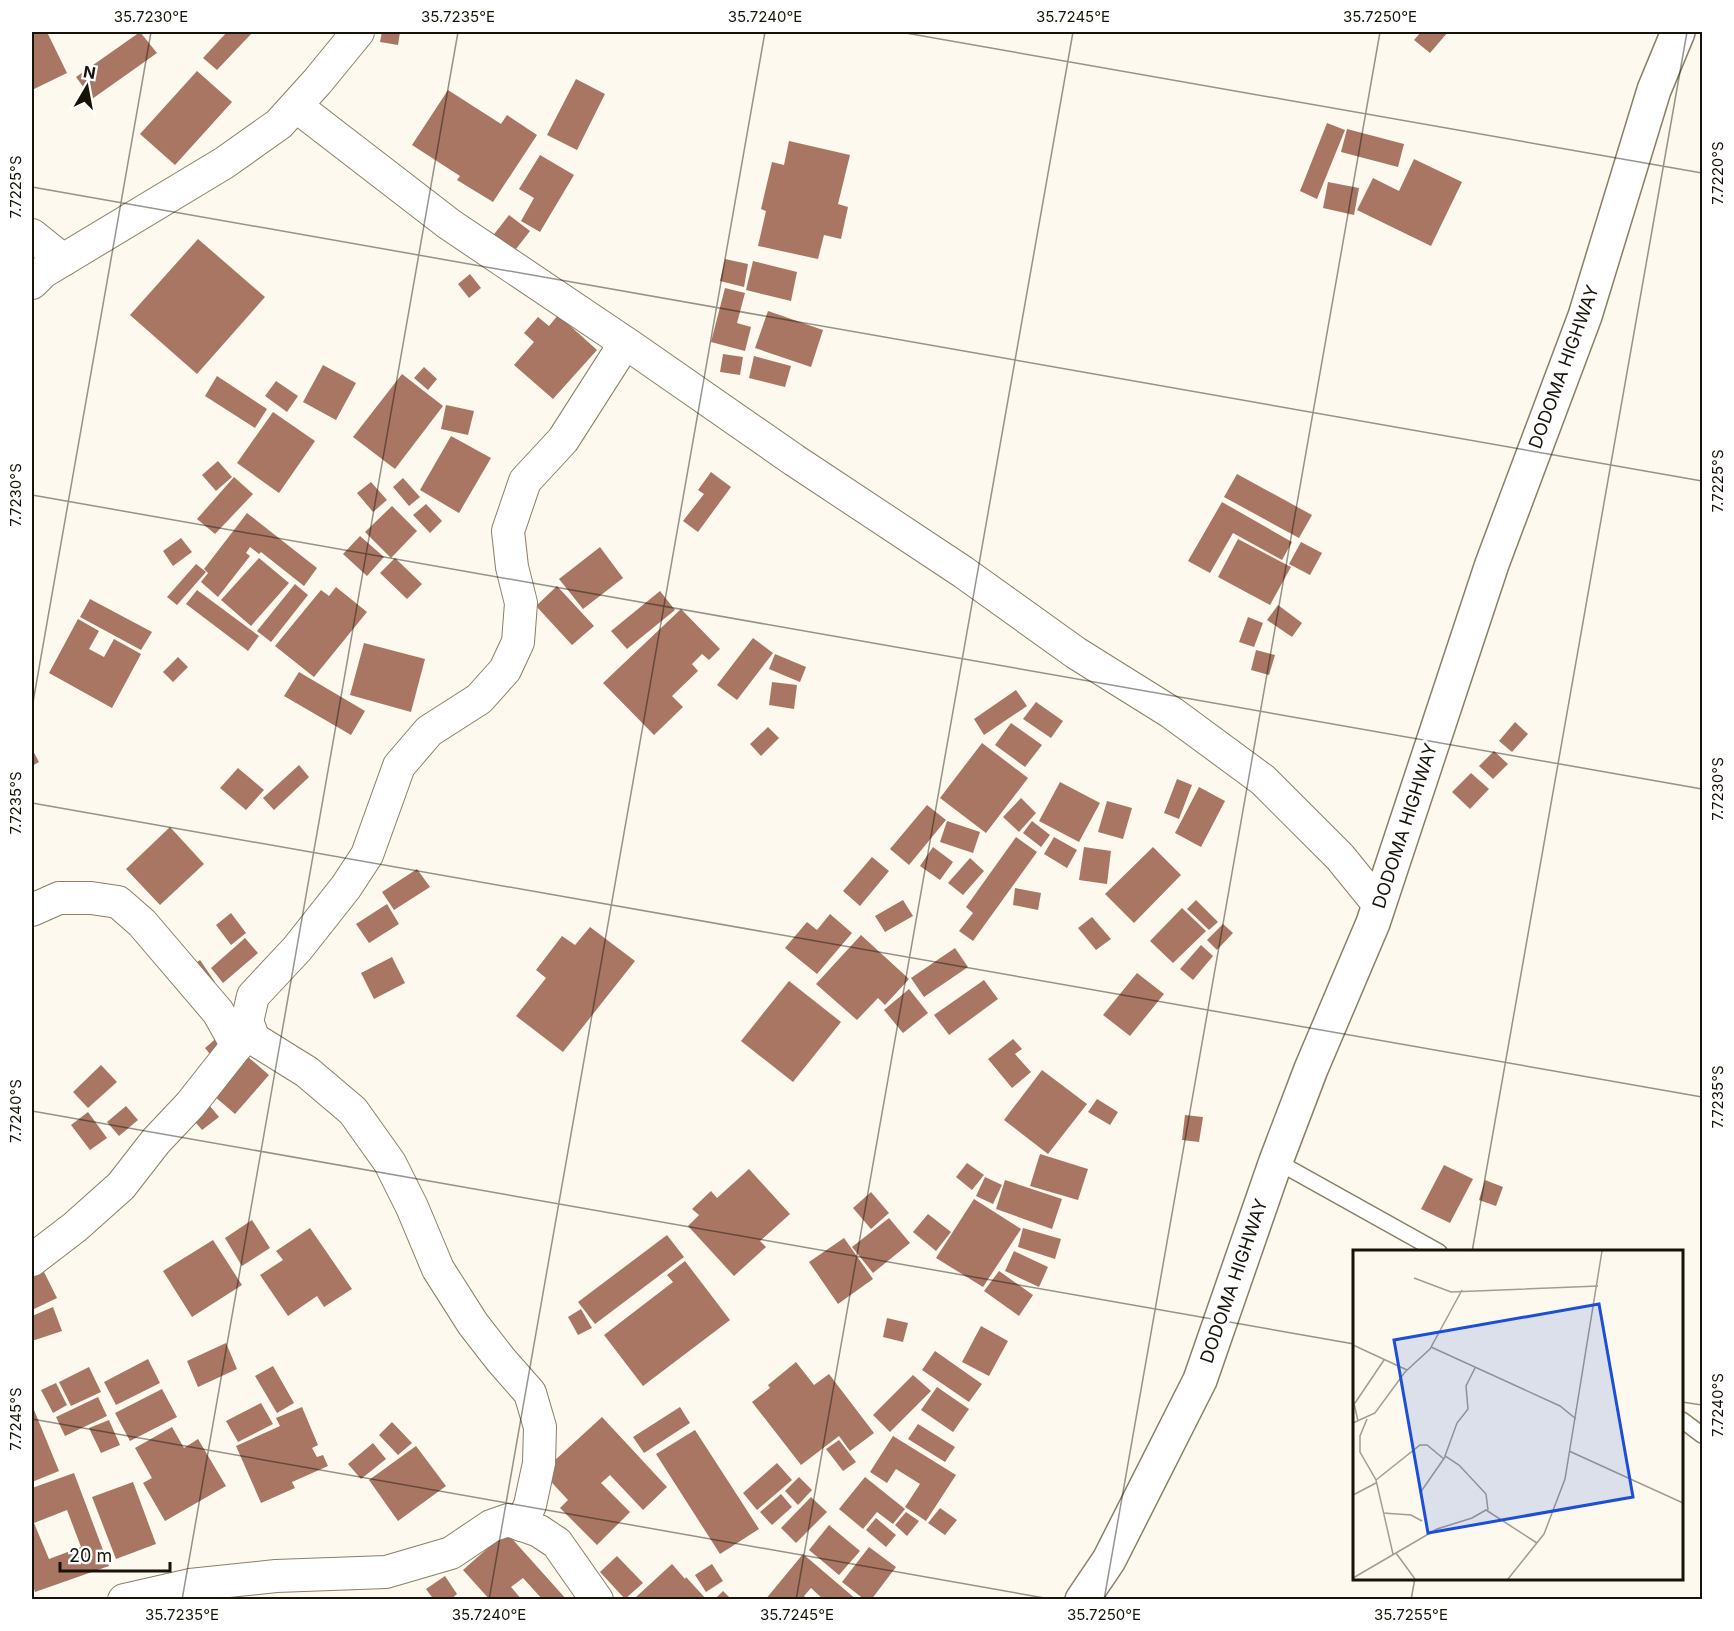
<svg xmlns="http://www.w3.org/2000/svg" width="1734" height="1631" viewBox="0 0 1734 1631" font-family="Inter,sans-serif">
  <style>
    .building { fill: #a87663; fill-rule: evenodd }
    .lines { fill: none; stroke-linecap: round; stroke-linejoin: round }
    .service-casing { stroke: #897f65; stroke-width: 18 }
    .minor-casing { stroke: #897f65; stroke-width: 34 }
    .trunk-casing { stroke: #897f65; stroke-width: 36 }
    .service { stroke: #fff; stroke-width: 15 }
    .minor { stroke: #fff; stroke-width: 32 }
    .trunk { stroke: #fff; stroke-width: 33 }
    .ticks { fill: none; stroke: #171309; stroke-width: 1.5; stroke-opacity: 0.45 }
    .labels { text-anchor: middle; stroke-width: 6; stroke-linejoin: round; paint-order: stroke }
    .street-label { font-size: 18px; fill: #171309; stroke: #fff }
    .inset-road { fill: none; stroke: #a19d92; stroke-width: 1.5 }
    .view { fill: #1d4ed8; fill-opacity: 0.15; stroke: #1d4ed8; stroke-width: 3 }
    .inset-edge { fill: none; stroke: #171309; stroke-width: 3 }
    .neatline { fill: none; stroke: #171309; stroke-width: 2 }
    .ticks-label { font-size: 15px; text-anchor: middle; fill: #171309 }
  </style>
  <rect width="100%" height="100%" fill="#fdf9ee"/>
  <g class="building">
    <polygon points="32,32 47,32 67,73 32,90"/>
    <polygon points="140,32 157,53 92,99 76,77"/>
    <polygon points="227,32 248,32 251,34 217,70 203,58"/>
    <polygon points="382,32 400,32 398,45 380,42"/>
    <polygon points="1421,32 1448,32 1430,53 1414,40"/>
    <polygon points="197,71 232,102 175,165 140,134"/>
    <polygon points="576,79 605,94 577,150 547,135"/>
    <polygon points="448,90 501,124 507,115 537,135 493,202 457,180 460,176 412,145"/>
    <polygon points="1327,123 1345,130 1317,199 1300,191"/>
    <polygon points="1347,129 1404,144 1398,167 1341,152"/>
    <polygon points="789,141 850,155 838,204 848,207 841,239 824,235 818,259 758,246 766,211 761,209 772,162 784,165"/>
    <polygon points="540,155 574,175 540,232 521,221 534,198 519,189"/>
    <polygon points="1414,159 1462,182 1431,246 1357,210 1373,178 1399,191"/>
    <polygon points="1328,182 1359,188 1354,215 1323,208"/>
    <polygon points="509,215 530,231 509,258 488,242"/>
    <polygon points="198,239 265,297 197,374 130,315"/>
    <polygon points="725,259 748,264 744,287 720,281"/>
    <polygon points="753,261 797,272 791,301 746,290"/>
    <polygon points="470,274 481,288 469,298 458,284"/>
    <polygon points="725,288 745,293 737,323 751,327 745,351 711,342"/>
    <polygon points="768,311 823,330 811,367 755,348"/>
    <polygon points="558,315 597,350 553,399 514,365 534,342 524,333 538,317 549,326"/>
    <polygon points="723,354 743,357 740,375 720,372"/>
    <polygon points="754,356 791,366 785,387 749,378"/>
    <polygon points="323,365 356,383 336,420 303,402"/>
    <polygon points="424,367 437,379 428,390 414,378"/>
    <polygon points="402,374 443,406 395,469 353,437"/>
    <polygon points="217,376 267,409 255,428 205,396"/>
    <polygon points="276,381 298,396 287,412 265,396"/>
    <polygon points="446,405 474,411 468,435 441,429"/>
    <polygon points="273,412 315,441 279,493 237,463"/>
    <polygon points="451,436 491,458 459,513 420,490"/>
    <polygon points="218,461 232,477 216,491 202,475"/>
    <polygon points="711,472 731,487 698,532 683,521 704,494 698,490"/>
    <polygon points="1237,474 1312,515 1299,538 1224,497"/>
    <polygon points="234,477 253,494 215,534 197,519"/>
    <polygon points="403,478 420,497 409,506 393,487"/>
    <polygon points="371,482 387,500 373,512 357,493"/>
    <polygon points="1222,502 1292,542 1282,560 1233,533 1210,573 1188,561"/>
    <polygon points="426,504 442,521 430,533 413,515"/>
    <polygon points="392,506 417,531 391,558 365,532"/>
    <polygon points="247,513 317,568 304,586 261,552 259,554 250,547 246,553 250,556 218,597 201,582 208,573 204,569"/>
    <polygon points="360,536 384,557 367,576 343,554"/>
    <polygon points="181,538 192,552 173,566 163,551"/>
    <polygon points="1238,539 1291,567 1270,605 1218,577"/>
    <polygon points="1301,542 1322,553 1310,575 1289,564"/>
    <polygon points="600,547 623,578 583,609 559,579"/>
    <polygon points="259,558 289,583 251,626 221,600"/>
    <polygon points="395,558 422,584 407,599 380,573"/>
    <polygon points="196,564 206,572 177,605 167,597"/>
    <polygon points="295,584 308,595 271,642 257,631"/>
    <polygon points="557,586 594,626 572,645 536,606"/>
    <polygon points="336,587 367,612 314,677 275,646 321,590 329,596"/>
    <polygon points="197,590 259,636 248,651 186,604"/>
    <polygon points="660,591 675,610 627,649 611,631"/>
    <polygon points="90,599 152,632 141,650 80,617"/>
    <polygon points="1278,605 1302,623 1292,637 1267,620"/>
    <polygon points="681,609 720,649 709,660 702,654 692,664 698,671 672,696 683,707 654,735 603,683"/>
    <polygon points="1248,617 1263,623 1254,647 1239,642"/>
    <polygon points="78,619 99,631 89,649 104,657 114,639 141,654 112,708 49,673"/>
    <polygon points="753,638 773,653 737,700 717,685"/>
    <polygon points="364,643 425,659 411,712 350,695"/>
    <polygon points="1256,650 1275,655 1269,675 1251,670"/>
    <polygon points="775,654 806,667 800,682 769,669"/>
    <polygon points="178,657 188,667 173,682 163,672"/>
    <polygon points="299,672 365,711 351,735 284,696"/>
    <polygon points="772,682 797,685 794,709 769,705"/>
    <polygon points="1016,690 1027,706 984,735 974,719"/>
    <polygon points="1036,702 1063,721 1051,738 1023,719"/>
    <polygon points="1515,722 1528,734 1512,752 1499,741"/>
    <polygon points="1011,723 1042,745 1025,767 995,745"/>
    <polygon points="768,727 779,738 761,756 750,744"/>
    <polygon points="982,743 1028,778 986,833 940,798"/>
    <polygon points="32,749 39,762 32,766"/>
    <polygon points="1494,751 1508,764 1493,779 1479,766"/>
    <polygon points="299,765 309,777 274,810 263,798"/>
    <polygon points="238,768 264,790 246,810 220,788"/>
    <polygon points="1471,773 1489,789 1470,809 1452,792"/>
    <polygon points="1177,779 1192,785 1179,819 1164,813"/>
    <polygon points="1060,782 1100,803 1079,842 1039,821"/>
    <polygon points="1199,787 1225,801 1201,847 1175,833"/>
    <polygon points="1021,798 1036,813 1019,832 1003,817"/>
    <polygon points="1107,801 1132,808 1123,839 1098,832"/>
    <polygon points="927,805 946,820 909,865 890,849"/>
    <polygon points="947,821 980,832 973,853 940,842"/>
    <polygon points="1032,821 1050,835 1041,847 1023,833"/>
    <polygon points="170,827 204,864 160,905 126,869"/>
    <polygon points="1016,837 1037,852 973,941 959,931 973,913 966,907"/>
    <polygon points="1054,837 1077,850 1067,868 1044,854"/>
    <polygon points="933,847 953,862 940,880 920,866"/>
    <polygon points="1084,847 1111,851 1107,884 1079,880"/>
    <polygon points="1153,847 1181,875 1134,923 1105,894"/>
    <polygon points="872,857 889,871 860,906 843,891"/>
    <polygon points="970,858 984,871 963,895 948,883"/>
    <polygon points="417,869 430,887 394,910 382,892"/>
    <polygon points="1015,888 1041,893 1038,910 1013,905"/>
    <polygon points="903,900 913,916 885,932 875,916"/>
    <polygon points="1196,900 1218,922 1209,930 1187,909"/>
    <polygon points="387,904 399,924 369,943 356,924"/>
    <polygon points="1182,908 1206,931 1173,963 1150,941"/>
    <polygon points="231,913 246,933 231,945 216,925"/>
    <polygon points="830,914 852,933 817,974 785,948 807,922 817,930"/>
    <polygon points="1092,917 1111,939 1096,950 1078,928"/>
    <polygon points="1223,924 1233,933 1217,950 1207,940"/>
    <polygon points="590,927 635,961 563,1052 516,1016 546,978 536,970 562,936 575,945"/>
    <polygon points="861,935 909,979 885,1005 878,998 857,1020 816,984"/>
    <polygon points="245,938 258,953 223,983 211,968"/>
    <polygon points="1201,945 1213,956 1193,980 1180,969"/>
    <polygon points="955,948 968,967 924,997 911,978"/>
    <polygon points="392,957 405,983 374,999 361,973"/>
    <polygon points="200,960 215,982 200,991 186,970"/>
    <polygon points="1137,973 1164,994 1130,1036 1103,1015"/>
    <polygon points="984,980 998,999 949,1035 934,1015"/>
    <polygon points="789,981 841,1022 793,1082 741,1041"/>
    <polygon points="909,989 928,1013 903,1033 884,1010"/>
    <polygon points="226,1030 217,1063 205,1048"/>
    <polygon points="1013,1039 1022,1049 1015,1054 1031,1072 1012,1088 988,1059"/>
    <polygon points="240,1050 269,1075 235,1114 206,1089"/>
    <polygon points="101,1065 117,1082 88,1108 73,1092"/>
    <polygon points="1042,1070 1087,1104 1048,1154 1004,1120"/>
    <polygon points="200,1094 219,1117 202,1130 183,1107"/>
    <polygon points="1097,1099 1118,1112 1110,1125 1088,1112"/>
    <polygon points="126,1106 138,1120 119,1136 107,1122"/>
    <polygon points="88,1112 107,1138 90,1150 71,1125"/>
    <polygon points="1185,1115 1203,1117 1199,1142 1182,1140"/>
    <polygon points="1040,1154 1088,1169 1078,1200 1030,1186"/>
    <polygon points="967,1163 984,1175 972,1190 956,1177"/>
    <polygon points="1444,1165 1473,1179 1450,1223 1421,1209"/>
    <polygon points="749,1169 790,1214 760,1241 766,1247 734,1276 688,1226 699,1215 692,1209 711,1191 717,1198"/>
    <polygon points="985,1177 1002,1185 993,1204 976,1196"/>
    <polygon points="1005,1180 1062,1199 1052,1229 996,1209"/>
    <polygon points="1485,1180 1503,1187 1496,1206 1479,1200"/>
    <polygon points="871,1192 889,1213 871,1229 853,1208"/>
    <polygon points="974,1199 1021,1229 983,1287 936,1258"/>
    <polygon points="928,1214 951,1232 936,1251 913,1232"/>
    <polygon points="889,1218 910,1243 873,1273 852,1247"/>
    <polygon points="252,1220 270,1248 242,1266 225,1238"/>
    <polygon points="310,1228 352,1289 324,1307 317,1296 288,1316 260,1275 283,1260 276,1251"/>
    <polygon points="1023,1228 1061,1239 1055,1259 1018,1247"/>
    <polygon points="667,1235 684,1257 595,1324 578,1302"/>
    <polygon points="844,1238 873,1279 838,1304 809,1262"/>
    <polygon points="213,1240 242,1285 192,1317 163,1271"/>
    <polygon points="1014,1251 1048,1267 1039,1287 1005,1271"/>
    <polygon points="38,1260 57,1298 32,1310 32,1263"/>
    <polygon points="685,1261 730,1320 643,1386 604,1335 673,1282 667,1275"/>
    <polygon points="999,1271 1033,1295 1019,1316 984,1291"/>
    <polygon points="53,1307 62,1331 32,1341 32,1316"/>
    <polygon points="581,1309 592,1328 578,1335 568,1317"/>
    <polygon points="887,1318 908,1323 903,1342 883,1337"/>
    <polygon points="981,1326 1008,1341 989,1376 962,1362"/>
    <polygon points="226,1343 237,1369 198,1387 187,1361"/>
    <polygon points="935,1351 982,1384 969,1402 922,1370"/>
    <polygon points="148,1359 160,1383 116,1405 104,1382"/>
    <polygon points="796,1362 814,1385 829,1374 874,1433 850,1451 839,1436 801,1465 752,1402 770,1388 768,1385"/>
    <polygon points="273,1366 294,1403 277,1413 255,1376"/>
    <polygon points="89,1367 101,1392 71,1406 59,1382"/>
    <polygon points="913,1375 931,1391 890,1432 873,1415"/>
    <polygon points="56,1383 67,1405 53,1413 41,1390"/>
    <polygon points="937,1387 969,1409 953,1432 921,1410"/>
    <polygon points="162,1389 177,1417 130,1441 115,1413"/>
    <polygon points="98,1397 107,1416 65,1436 56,1417"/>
    <polygon points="261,1403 273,1424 238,1442 226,1421"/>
    <polygon points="32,1405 59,1471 32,1482"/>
    <polygon points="302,1407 318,1445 312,1448 317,1457 323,1455 328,1466 292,1482 295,1488 261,1503 236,1446 280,1426 276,1418"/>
    <polygon points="680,1407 690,1423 644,1453 633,1437"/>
    <polygon points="602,1417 667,1487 643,1510 610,1475 601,1483 630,1512 597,1545 560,1508 568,1500 542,1472"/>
    <polygon points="109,1420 120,1445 101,1453 89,1428"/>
    <polygon points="392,1422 412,1443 398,1455 379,1435"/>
    <polygon points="918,1424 955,1447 945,1462 908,1439"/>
    <polygon points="172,1427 184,1448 198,1439 226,1486 165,1521 143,1483 152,1478 135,1448"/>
    <polygon points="695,1430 759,1529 720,1554 656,1454"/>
    <polygon points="893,1436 956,1475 926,1521 905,1507 920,1484 896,1469 887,1483 870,1472"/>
    <polygon points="839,1440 856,1462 843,1471 826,1449"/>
    <polygon points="373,1443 386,1459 361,1479 348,1464"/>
    <polygon points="416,1446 446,1486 398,1521 369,1480"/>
    <polygon points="777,1463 792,1480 757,1510 743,1493"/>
    <path d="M74 1473 109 1566 35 1592 32 1583V1488ZM67 1510 81 1547 49 1559 34 1523Z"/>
    <polygon points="799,1477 812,1490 798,1505 785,1491"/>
    <polygon points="865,1477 905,1509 893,1524 877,1512 863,1529 839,1509"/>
    <polygon points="133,1482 156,1544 116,1559 92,1497"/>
    <polygon points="781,1494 792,1507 772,1525 760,1512"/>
    <polygon points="811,1497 827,1512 796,1543 781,1528"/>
    <polygon points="940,1508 957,1520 945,1535 928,1523"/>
    <polygon points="906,1512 919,1521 907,1536 895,1525"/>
    <polygon points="876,1518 896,1535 886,1547 866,1530"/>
    <polygon points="829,1525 860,1551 839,1575 809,1550"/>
    <polygon points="506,1532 567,1600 543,1600 523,1578 511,1587 522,1600 490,1600 463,1570"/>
    <polygon points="869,1547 896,1567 871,1600 865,1600 842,1582"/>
    <polygon points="803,1554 857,1600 824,1600 811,1588 804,1596 808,1600 765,1600"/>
    <polygon points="617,1556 643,1583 625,1599 600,1572"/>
    <polygon points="672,1564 685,1579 686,1577 707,1600 637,1600 636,1597"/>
    <polygon points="712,1564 723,1581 706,1592 695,1575"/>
    <polygon points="445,1576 457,1594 450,1600 434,1600 426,1589"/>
    <polygon points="723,1591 732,1600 714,1600"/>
  </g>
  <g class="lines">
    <g class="service-casing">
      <g id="service">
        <polyline points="1276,1161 1439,1252"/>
        <polyline points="1682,1420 1702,1435"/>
      </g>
    </g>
    <g class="minor-casing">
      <g id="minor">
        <polyline points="296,106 449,224 633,348 794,460 963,572 1076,653 1172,713 1263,780 1340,857 1379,905"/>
        <polyline points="32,235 63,260"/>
        <polyline points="32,283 43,272 224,163 279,124 317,82 358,32"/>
        <polyline points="32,910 59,898 91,898 118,902 142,923 218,1012 237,1046"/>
        <polyline points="32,1260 75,1227 121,1186 156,1141 190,1105 250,1029"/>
        <polyline points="521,1525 530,1505 539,1463 540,1427 530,1393 501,1360 473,1324 438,1269 412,1207 390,1163 353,1111 307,1072 254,1039 247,1022 253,996 297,949 346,887 367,855 399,766 429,731 479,699 505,670 518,642 521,603 512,567 508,531 525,481 563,440 625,343"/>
        <polyline points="124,1600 190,1585 276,1576 386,1572 451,1553 491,1526 508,1520 539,1531 557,1543 597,1600"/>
      </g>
    </g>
    <g class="trunk-casing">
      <polyline id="trunk" points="1082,1600 1109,1560 1200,1380 1276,1161 1311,1069 1373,923 1492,564 1585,316 1654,90 1678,32"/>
    </g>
    <use href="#service" class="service"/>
    <use href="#minor" class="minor"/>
    <use href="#trunk" class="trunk"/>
  </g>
  <path class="ticks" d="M900 32 1702 173M32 187 1702 481M32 495 1702 789M32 708 151 32M32 803 1702 1097M32 1111 1354 1344M1472 1252 1687 32M1682 1402 1702 1405M32 1419 1056 1600M182 1600 458 32M489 1600 765 32M796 1600 1073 32M1104 1600 1380 32M1411 1600 1415 1578"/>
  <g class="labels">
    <g class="street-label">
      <text transform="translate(1564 367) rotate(-70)" y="6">DODOMA HIGHWAY</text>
      <text transform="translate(1405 826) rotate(-72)" y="6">DODOMA HIGHWAY</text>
      <text transform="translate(1234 1281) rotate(-71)" y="6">DODOMA HIGHWAY</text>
    </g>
  </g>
  <g transform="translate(1353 1250)">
    <rect width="330" height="330" fill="#fdf9ee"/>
    <path class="inset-road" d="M61 28 98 42 245 36M0 95 54 120M78 97 207 156 223 169M122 118 113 136 115 159 104 173 92 206 106 215 133 244 135 260M0 149 5 171M2 153 31 110M14 169 7 186V202L23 230 40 304M0 173 22 163 52 122 77 99 109 40M216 201 330 253M23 230 67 195H74L91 209M67 243 92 207M0 245 23 233M30 263 58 265 69 271M43 303 62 329M0 328 84 279 119 268 133 260 184 293M155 329 191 284 212 229 249 1"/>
    <path class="view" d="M246 54 280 247 75 283 41 90Z"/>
    <rect width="330" height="330" class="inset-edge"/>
  </g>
  <rect width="1734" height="1631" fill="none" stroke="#ffffff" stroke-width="66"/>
  <g transform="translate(87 87) rotate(10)" stroke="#ffffff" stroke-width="4.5" paint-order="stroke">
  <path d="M0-4.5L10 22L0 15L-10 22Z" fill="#171309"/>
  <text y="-9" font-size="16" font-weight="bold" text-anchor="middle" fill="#171309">N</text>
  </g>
  <path d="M60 1562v9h110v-9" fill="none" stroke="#171309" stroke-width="3"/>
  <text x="69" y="1562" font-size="18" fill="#171309" stroke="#ffffff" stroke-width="4.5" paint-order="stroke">20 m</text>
  <rect x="33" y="33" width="1668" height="1565" class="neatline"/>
  <g class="ticks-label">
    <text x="151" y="22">35.7230°E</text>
    <text x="458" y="22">35.7235°E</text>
    <text x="765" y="22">35.7240°E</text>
    <text x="1073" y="22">35.7245°E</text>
    <text x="1380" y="22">35.7250°E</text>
    <text transform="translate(1718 173) rotate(-90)" y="5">7.7220°S</text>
    <text transform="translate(16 187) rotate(-90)" y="5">7.7225°S</text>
    <text transform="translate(1718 481) rotate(-90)" y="5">7.7225°S</text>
    <text transform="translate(16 495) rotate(-90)" y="5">7.7230°S</text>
    <text transform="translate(1718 789) rotate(-90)" y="5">7.7230°S</text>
    <text transform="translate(16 803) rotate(-90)" y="5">7.7235°S</text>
    <text transform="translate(1718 1097) rotate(-90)" y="5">7.7235°S</text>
    <text transform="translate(16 1111) rotate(-90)" y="5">7.7240°S</text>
    <text transform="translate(1718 1405) rotate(-90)" y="5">7.7240°S</text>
    <text transform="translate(16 1419) rotate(-90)" y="5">7.7245°S</text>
    <text x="182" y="1620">35.7235°E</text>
    <text x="489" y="1620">35.7240°E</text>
    <text x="797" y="1620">35.7245°E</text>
    <text x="1104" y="1620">35.7250°E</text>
    <text x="1411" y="1620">35.7255°E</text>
  </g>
</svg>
